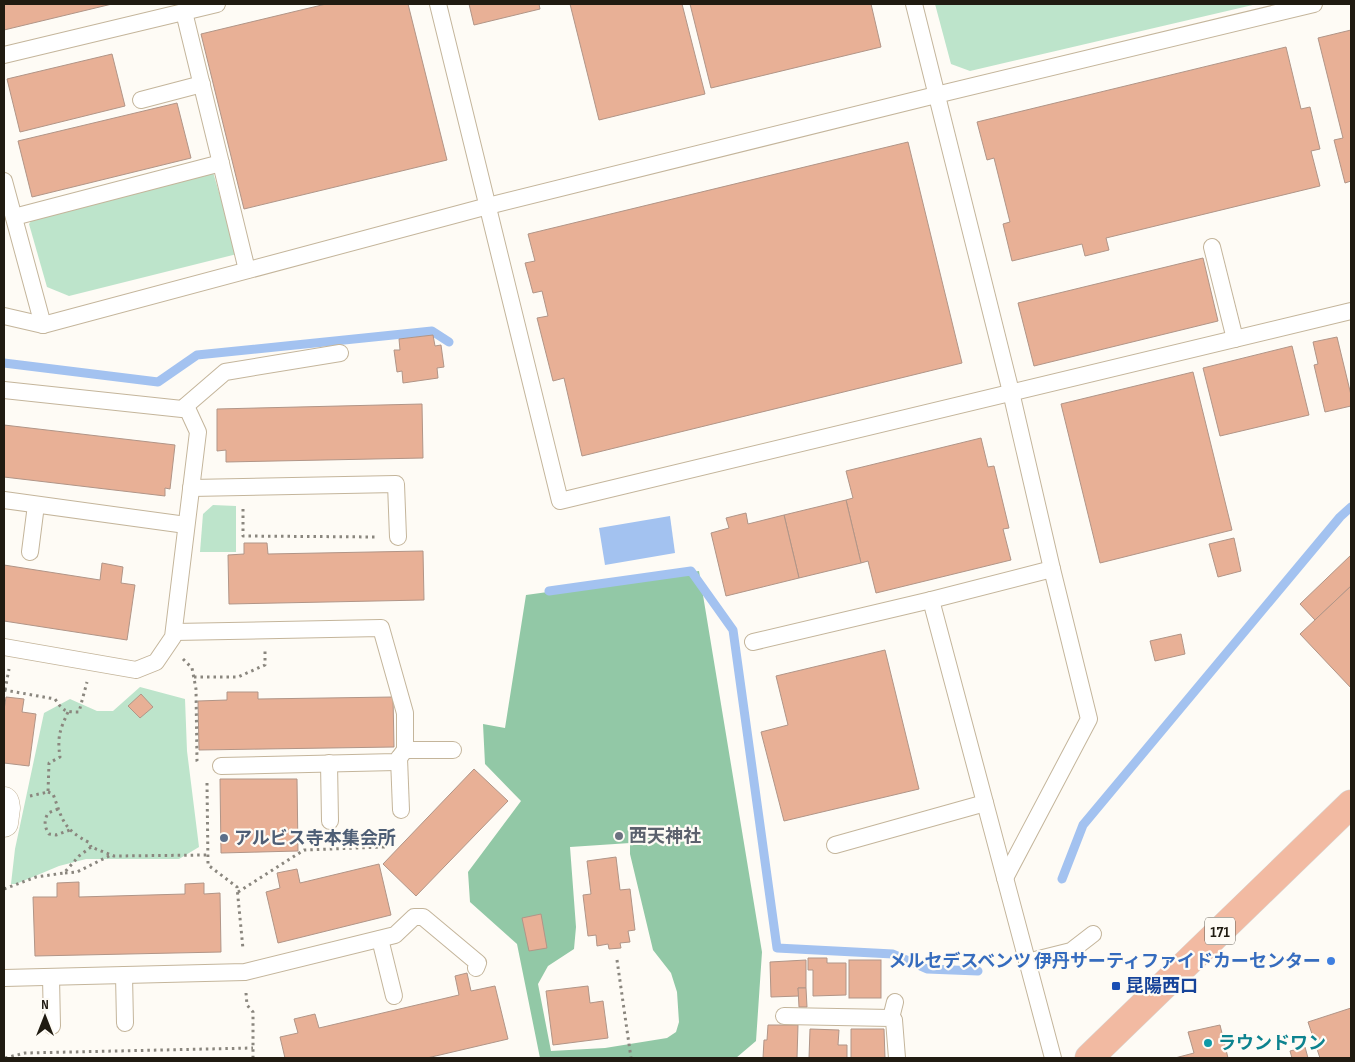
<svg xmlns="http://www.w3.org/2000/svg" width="1355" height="1062" viewBox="0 0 1355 1062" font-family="'Sofia Sans Condensed','Noto Sans JP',sans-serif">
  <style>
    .green { fill: #bde4cb }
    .forest { fill: #92c8a6; fill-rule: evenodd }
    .water { fill: #a3c2f0 }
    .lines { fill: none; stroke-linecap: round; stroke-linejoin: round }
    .stream { stroke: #a3c2f0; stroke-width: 9 }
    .building { fill: #e8b096; stroke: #b19587 }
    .service-casing { stroke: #c4b59b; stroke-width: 18 }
    .minor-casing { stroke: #c4b59b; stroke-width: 29 }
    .trunk-casing { stroke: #d7d6d4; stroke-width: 29 }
    .path { stroke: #8a867e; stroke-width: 3; stroke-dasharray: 2.5 4; stroke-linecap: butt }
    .service { stroke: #fff; stroke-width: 16 }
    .minor { stroke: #fff; stroke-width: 28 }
    .trunk { stroke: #f2baa2; stroke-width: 28 }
    .worship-dot { fill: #6b7280; stroke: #fefbf5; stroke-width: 2 }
    .service-dot { fill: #5c6f8a; stroke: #fefbf5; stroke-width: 2 }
    .shop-dot { fill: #3f7fe0; stroke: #fefbf5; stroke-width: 2 }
    .transit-dot { fill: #1a4fb4; stroke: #fefbf5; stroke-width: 2 }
    .culture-dot { fill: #0f9aa8; stroke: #fefbf5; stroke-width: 2 }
    .labels { text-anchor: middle; stroke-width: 4.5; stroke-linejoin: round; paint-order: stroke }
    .shield { fill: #fefbf5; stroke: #635e55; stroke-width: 1 }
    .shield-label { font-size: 16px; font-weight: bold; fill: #201b11 }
    .worship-label { font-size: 18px; font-weight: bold; fill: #5b616d; stroke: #fefbf5; text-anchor: start }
    .service-label { font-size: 18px; font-weight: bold; fill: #4e5e75; stroke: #fefbf5; text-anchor: start }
    .shop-label { font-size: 18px; font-weight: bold; fill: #366cbe; stroke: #fefbf5; text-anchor: end }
    .transit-label { font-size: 18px; font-weight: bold; fill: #164399; stroke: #fefbf5; text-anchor: start }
    .culture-label { font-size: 18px; font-weight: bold; fill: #0d838f; stroke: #fefbf5; text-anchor: start }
  </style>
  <rect width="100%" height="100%" fill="#fefbf5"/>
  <g class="green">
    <polygon points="935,4 1257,4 970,71 951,64"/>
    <polygon points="213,172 237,254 69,296 47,287 29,224 35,216"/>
    <polygon points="213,505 236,506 236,552 200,552 203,514"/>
    <polygon points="140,687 185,699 187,751 199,847 179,859 86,859 59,866 16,884 11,884 15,849 44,713 70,699 97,711 113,711"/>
  </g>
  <path class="forest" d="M699 571 762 952 756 1041 736 1058H540L517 944 470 902 468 872 521 801 485 764 483 724 505 728 526 595ZM630 843V854L653 950 671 973 677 992 679 1022 676 1032 667 1038 605 1048 551 1051 538 984 548 966 574 949 576 927 570 847Z"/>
  <polygon class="water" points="670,516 675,553 605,565 599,528"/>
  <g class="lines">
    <g class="stream">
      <polyline points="4,363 158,382 197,355 432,331 449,342"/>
      <polyline points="549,591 691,571 733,630 777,948 893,954 927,969 978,971"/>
      <polyline points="1062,879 1083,825 1340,517 1351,507"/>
    </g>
  </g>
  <g class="building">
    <polygon points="4,4 112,4 4,30"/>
    <polygon points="326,4 408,4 447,160 244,209 201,34"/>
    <polygon points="469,4 539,4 540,9 474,25"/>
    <polygon points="570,4 682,4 705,94 599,120"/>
    <polygon points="690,4 871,4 881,47 711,88"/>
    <polygon points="1351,30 1351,181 1345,183 1334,140 1343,138 1318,38"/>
    <polygon points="1286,47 1301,109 1310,107 1320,149 1311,151 1320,186 1106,238 1109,250 1085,256 1082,244 1012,261 1003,224 1010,222 994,158 987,160 977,122"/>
    <polygon points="112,54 125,106 20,132 7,79"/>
    <polygon points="177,103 191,158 32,197 18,141"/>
    <polygon points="908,142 962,363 582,456 564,378 553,381 537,318 548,316 542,291 533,293 525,263 535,261 528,234"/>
    <polygon points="1203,258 1218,321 1034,366 1018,303"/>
    <polygon points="433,335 435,346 441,345 444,367 437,368 438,378 403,383 402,371 397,372 394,350 400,350 399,339"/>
    <polygon points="1337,337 1351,395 1351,406 1325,412 1314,365 1318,364 1313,342"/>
    <polygon points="1292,346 1309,415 1220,436 1203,368"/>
    <polygon points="1193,372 1232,530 1100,563 1061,404"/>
    <polygon points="422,404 423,458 226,462 226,450 217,451 217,409"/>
    <polygon points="4,425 175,445 170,489 165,488 165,496 4,477"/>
    <polygon points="981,438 988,467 994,466 1009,528 1003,529 1011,560 876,593 868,561 861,563 846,500 853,498 846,471"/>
    <polygon points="846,500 861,563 799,578 784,515"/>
    <polygon points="746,513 748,524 784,515 799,578 726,596 711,533 729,528 726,518"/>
    <polygon points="1234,538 1241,571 1218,577 1209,544"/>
    <polygon points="244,543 267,543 268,554 423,551 424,600 229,604 228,555 244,554"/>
    <polygon points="1351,555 1351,586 1315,620 1300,604"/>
    <polygon points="102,563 123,567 121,583 135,585 127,640 4,621 4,565 100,580"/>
    <polygon points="1351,586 1351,688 1300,634"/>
    <polygon points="1181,634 1185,654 1155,661 1150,641"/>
    <polygon points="885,650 919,789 784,821 761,732 788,725 776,676"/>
    <polygon points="227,692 258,692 258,699 393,697 394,747 199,750 198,701 227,700"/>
    <polygon points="141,694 153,707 140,718 128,706"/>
    <polygon points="6,697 24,699 22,712 36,714 29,766 4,763 4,710"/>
    <polygon points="474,769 508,801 416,896 383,864"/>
    <polygon points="220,779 297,779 298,851 221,853"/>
    <polygon points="616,857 620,890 630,889 635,930 628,931 630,942 620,943 621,948 609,949 608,944 597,946 596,935 588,936 583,895 591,894 587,861"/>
    <polygon points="379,864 391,915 278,943 266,892 280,888 277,873 297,869 300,883"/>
    <polygon points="79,882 79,897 185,894 185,884 204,883 204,894 220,893 221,952 35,956 33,897 57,897 57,883"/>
    <polygon points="541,914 547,948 529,951 522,918"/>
    <polygon points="808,958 827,958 827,963 846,963 846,995 813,996 813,970 808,970"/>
    <polygon points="806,960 806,988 798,988 799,996 771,997 770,962"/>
    <rect x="849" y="960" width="32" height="38"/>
    <polygon points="467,973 471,991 495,986 508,1039 427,1058 285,1058 280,1037 298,1033 294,1019 315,1014 319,1028 459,995 455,976"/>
    <polygon points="588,986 590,1003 603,1001 608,1038 553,1045 546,991"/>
    <polygon points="798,988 806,988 807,1007 799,1007"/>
    <polygon points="1351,1008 1351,1058 1320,1058 1308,1022"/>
    <polygon points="768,1025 798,1025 797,1058 763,1058 764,1040 767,1040"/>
    <polygon points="1220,1025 1228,1058 1175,1058 1194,1053 1188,1032"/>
    <polygon points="810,1029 839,1030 838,1045 847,1045 847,1058 809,1058"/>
    <polygon points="851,1029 884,1029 885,1058 851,1058"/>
    <polygon points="1305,1047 1308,1058 1292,1058 1290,1051"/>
  </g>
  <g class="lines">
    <g class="service-casing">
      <g id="service">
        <polyline points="438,4 560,501 1351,311"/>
        <polyline points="914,4 1011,392 1052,569 1089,719 1005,878"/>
        <polyline points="184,12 247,270"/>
        <polyline points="4,55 217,4"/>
        <polyline points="141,100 202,84"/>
        <polyline points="4,181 43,325 488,206 936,95 1314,4"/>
        <polyline points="14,217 221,163"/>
        <polyline points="1212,247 1235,339"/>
        <polyline points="4,316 43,325"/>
        <polyline points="4,390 182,409 225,372 340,353"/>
        <polyline points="191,488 396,484 398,537"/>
        <polyline points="4,500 186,525"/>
        <polyline points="30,552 36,505"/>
        <polyline points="931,600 1053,1058"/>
        <polyline points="174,632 381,628 405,713 405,750 396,762 221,766"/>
        <polyline points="753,642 931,600 1052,569"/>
        <polyline points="4,647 136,670 156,662 173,637 198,432 186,406"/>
        <polyline points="405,750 453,750"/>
        <polyline points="399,758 401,810"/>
        <polyline points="329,763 330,821"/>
        <polyline points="835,845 985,803"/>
        <polyline points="380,939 394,996"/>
        <polyline points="1027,962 1071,951 1093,934"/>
        <polyline points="124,975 125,1023"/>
        <polyline points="51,977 52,1026"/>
        <polyline points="4,978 245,972 395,935 414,917 423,917 478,963 476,968"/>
        <polyline points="784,1016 891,1018 894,1020 897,1058"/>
        <polyline points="891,1018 895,1002"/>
      </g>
    </g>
    <g class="minor-casing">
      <polyline id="minor" points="4,801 5,802 6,808 4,823"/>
    </g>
    <g class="trunk-casing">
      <polyline id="trunk" points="1089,1058 1351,804"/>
    </g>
    <g class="path">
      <polyline points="243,509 243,536 378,537"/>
      <polyline points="183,659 192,668 196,689 197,761 198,763"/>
      <polyline points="194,677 238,677 265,665 265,651"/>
      <path d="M4 690 55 699C63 711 65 712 79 712L87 682"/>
      <polyline points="5,690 9,669"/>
      <polyline points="207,783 208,865 237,887 243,949"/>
      <path d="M48 792 53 794C63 821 63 829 90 843L91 847"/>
      <path d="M30 796 48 792 49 763 60 757C57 736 60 730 68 712"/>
      <path d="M58 809 48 813C44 821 44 826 49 834L56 835 70 830"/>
      <polyline points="65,873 77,872 111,855"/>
      <polyline points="4,889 36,877 64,873 79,856 91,847 114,856 208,855"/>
      <polyline points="238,892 304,850 384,847 390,839 391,828"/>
      <polyline points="617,960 631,1058"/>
      <polyline points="246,993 247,1005 253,1012 253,1058"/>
      <polyline points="5,1058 25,1053 253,1048"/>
    </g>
    <use href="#service" class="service"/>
    <use href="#minor" class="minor"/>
    <use href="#trunk" class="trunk"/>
  </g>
  <circle class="worship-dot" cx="619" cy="836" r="5"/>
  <circle class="service-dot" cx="224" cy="838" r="5"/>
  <circle class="shop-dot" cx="1331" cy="961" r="5"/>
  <rect class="transit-dot" x="1111" y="981" width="10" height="10" rx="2.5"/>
  <circle class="culture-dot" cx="1208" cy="1043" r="5"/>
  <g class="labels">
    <rect class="shield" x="1205" y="917.5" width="30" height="27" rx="4"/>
    <g class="shield-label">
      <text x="1220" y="937">171</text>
    </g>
    <g class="worship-label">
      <text x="629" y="842">西天神社</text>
    </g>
    <g class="service-label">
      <text x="234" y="844">アルビス寺本集会所</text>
    </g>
    <g class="shop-label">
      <text x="1321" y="967">メルセデスベンツ 伊丹サーティファイドカーセンター</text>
    </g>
    <g class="transit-label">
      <text x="1126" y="992">昆陽西口</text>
    </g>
    <g class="culture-label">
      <text x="1218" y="1049">ラウンドワン</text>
    </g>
  </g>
  <rect width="1355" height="1062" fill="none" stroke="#201b11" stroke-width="10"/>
  <g transform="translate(45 1017)" stroke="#fefbf5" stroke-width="4" paint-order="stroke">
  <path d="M0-4L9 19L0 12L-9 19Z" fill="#201b11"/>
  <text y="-8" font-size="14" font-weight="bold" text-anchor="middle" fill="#201b11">N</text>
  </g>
</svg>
